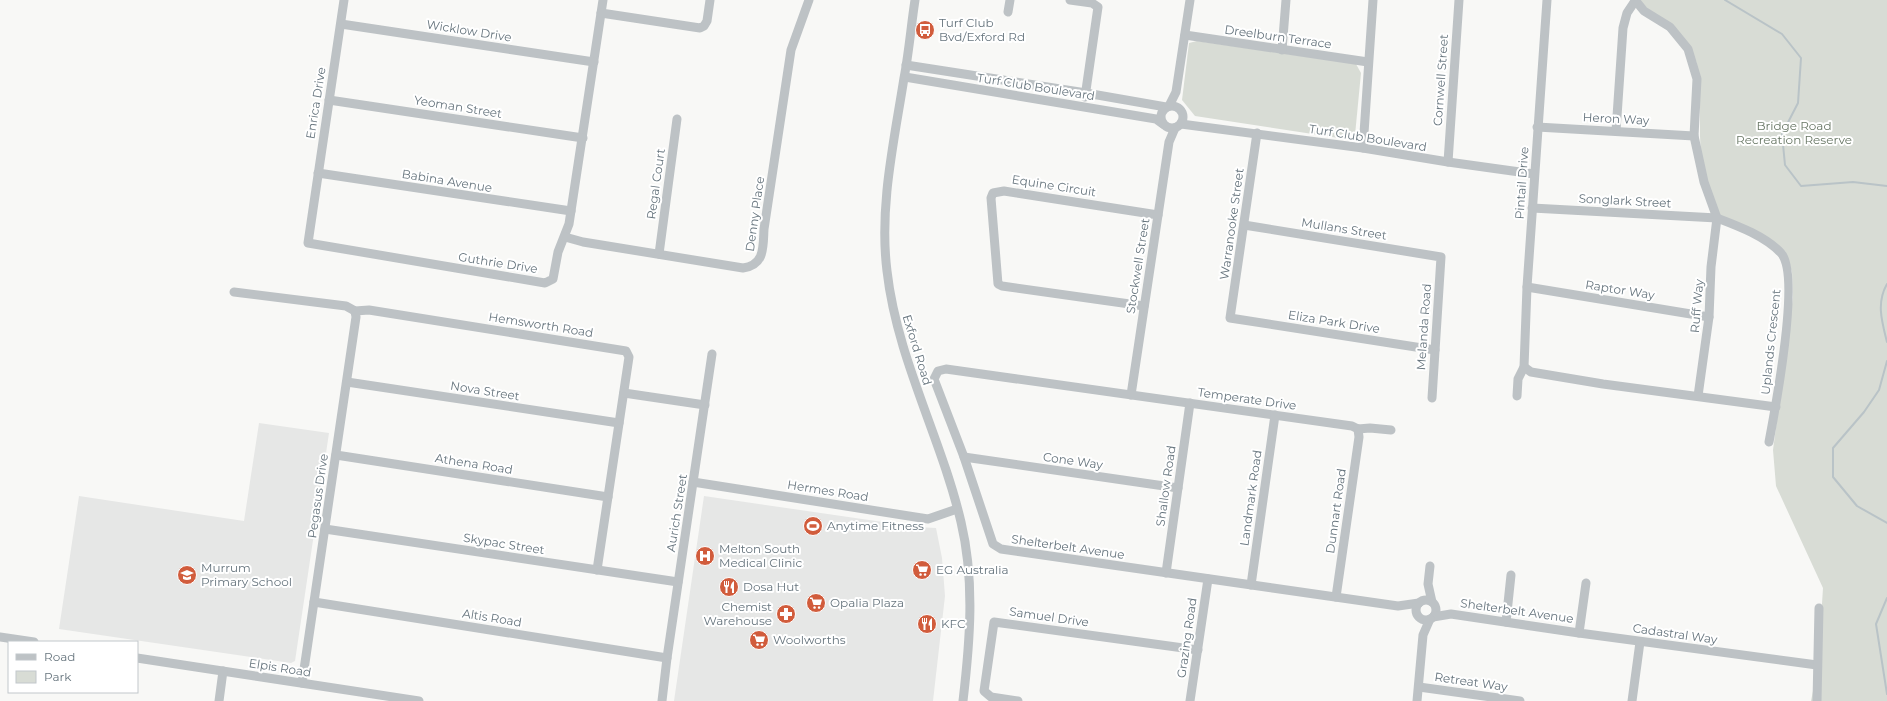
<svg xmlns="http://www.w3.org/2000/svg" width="1887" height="701" viewBox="0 0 1887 701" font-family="Montserrat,sans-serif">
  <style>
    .built { fill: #e6e7e6 }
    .green { fill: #d8dcd5 }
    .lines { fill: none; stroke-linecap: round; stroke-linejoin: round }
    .stream { stroke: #b9c3c7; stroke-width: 2 }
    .minor { stroke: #bdc2c5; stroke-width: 9 }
    .labels { text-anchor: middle; stroke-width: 4; stroke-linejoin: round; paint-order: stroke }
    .poi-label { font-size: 12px; fill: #66747d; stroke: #fff; text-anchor: start }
    .street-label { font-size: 12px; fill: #66747d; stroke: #fff }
    .park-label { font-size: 12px; fill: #677664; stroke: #fff }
  </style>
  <rect width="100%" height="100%" fill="#f8f8f6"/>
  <g class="built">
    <polygon points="259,423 329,433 295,661 291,663 59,629 79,496 244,521"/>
    <polygon points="704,496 917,527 936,528 942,558 945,596 933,701 674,701"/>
  </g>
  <g class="green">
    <polygon points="1639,0 1887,0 1887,701 1811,701 1818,666 1823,588 1776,486 1773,450 1793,297 1792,272 1785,251 1720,216 1707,181 1701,156 1700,136 1700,80 1696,61"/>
    <polygon points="1197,41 1356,64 1361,73 1355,135 1352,140 1195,116 1182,100 1189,43"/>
  </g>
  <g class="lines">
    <g class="stream">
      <polyline points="1725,0 1782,34 1801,58 1798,103 1782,134 1785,165 1801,186 1853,182 1887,186"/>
      <path d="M1887 284C1876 303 1882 322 1887 342"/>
      <polyline points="1887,361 1879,390 1864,412 1833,448 1833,477 1857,506 1887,523"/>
      <polyline points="1887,598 1876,624 1887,694"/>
    </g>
    <g class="minor">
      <polyline points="344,0 308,243 545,283 553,279 558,252 569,224 603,0"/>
      <path d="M915 0C911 26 909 52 904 78 894 142 879 207 887 271 897 359 941 437 961 522 975 581 970 641 963 701"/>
      <polyline points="1070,0 1092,3 1098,7 1085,97"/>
      <polyline points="1635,0 1644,11 1670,27 1688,49 1697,79 1694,136 1704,182 1717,218 1711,267 1709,317 1698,396"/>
      <polyline points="1008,12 1010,0"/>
      <polyline points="601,13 700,28 704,26 707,21 710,0"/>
      <polyline points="341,24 594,62"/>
      <polyline points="1185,35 1368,62"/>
      <polyline points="1282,50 1286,0"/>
      <polyline points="906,65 1086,93 1166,107"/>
      <polyline points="905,77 1156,119 1163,124"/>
      <polyline points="329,100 583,138"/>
      <circle cx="1172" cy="117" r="11"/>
      <polyline points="1169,106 1176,92 1190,0"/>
      <polyline points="1181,124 1363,148 1448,162 1534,174"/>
      <polyline points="1537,127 1694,136"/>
      <polyline points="1616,131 1623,28 1627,13 1635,1"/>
      <polyline points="1257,133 1230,318 1435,350"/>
      <polyline points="1363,148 1373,0"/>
      <polyline points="1448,162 1459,0"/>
      <polyline points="318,173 571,211"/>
      <path d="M1532 208 1717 218C1738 226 1765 236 1781 253 1801 275 1775 410 1769 442"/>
      <polyline points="1244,225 1441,257 1432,398"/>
      <path d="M565 237 583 242 743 268C765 265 763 247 764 229L791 50 809 0"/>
      <polyline points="659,254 677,119"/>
      <polyline points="1527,287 1709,317"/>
      <polyline points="234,292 346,306 355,311 369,310 626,351 629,357 597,570"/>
      <polyline points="1144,306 1002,286 998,284 991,198 993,193 1004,191 1158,215"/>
      <polyline points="1524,367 1531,372 1603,384 1776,407"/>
      <polyline points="347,382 619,423"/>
      <polyline points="624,393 705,405"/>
      <polyline points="1131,395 1169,142 1175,128"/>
      <polyline points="1517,396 1518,379 1524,367 1527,287 1547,0"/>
      <polyline points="1358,429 1352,426 946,369 938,371 934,379 964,457 993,544 1001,549 1398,606 1419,603"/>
      <polyline points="1358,429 1370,428 1391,430"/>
      <polyline points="336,455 608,497"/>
      <polyline points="964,457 1178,488"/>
      <polyline points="693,482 928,519 957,509"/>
      <polyline points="325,529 678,582"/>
      <polyline points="1430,566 1428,584 1432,602"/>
      <polyline points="1166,573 1190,403"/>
      <polyline points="1586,583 1579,633 1817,665"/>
      <polyline points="1251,585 1275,415"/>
      <polyline points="1336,597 1359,437 1358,429"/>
      <circle cx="1426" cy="610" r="10"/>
      <polyline points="314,602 667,658"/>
      <polyline points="1433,617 1451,614 1579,633"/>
      <polyline points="1506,622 1511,575"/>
      <polyline points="0,637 34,642"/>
      <polyline points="137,658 419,701"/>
      <polyline points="302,683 356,317 355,311"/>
      <polyline points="1419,687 1520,701"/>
      <polyline points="219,701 223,671"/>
      <polyline points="662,701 667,658 712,354"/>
      <polyline points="1018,701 991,697 984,691 994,622 1198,650"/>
      <polyline points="1190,701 1208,579"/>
      <polyline points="1417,701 1423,635 1430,619"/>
      <polyline points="1632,701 1640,642"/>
      <polyline points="1817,701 1819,608"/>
    </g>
  </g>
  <defs>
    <g id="bus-disc" transform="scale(1)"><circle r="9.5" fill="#d15c3c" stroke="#fff"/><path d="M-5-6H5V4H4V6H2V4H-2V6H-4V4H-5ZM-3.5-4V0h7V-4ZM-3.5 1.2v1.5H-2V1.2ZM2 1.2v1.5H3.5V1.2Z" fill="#fff"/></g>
    <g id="stadium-disc" transform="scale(1)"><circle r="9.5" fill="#d15c3c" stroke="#fff"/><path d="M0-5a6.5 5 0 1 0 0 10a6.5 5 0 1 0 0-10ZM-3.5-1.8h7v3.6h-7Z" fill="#fff"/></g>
    <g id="hospital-disc" transform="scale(1)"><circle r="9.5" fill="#d15c3c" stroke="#fff"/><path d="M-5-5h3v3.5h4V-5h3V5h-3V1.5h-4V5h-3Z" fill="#fff"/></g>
    <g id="supermarket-disc" transform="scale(1)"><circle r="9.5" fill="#d15c3c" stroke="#fff"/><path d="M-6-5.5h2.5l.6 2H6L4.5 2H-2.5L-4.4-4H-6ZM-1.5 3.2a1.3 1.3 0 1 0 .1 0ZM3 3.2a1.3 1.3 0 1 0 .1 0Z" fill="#fff"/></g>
    <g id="school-disc" transform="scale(1)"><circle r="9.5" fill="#d15c3c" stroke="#fff"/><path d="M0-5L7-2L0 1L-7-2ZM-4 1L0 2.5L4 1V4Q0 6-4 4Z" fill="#fff"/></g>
    <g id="restaurant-disc" transform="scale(1)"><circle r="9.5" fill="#d15c3c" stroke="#fff"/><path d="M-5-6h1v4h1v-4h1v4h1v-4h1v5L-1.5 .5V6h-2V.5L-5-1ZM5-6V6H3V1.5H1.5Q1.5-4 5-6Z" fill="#fff"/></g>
    <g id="pharmacy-disc" transform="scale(1)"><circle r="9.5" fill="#d15c3c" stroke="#fff"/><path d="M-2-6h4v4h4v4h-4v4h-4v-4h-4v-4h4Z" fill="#fff"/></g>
  </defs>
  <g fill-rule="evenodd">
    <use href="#bus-disc" x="925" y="30"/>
    <use href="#stadium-disc" x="813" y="526"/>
    <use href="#hospital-disc" x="705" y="556"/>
    <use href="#supermarket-disc" x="922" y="570"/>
    <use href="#school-disc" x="187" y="575"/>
    <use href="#restaurant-disc" x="729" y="587"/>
    <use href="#supermarket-disc" x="816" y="603"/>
    <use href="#pharmacy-disc" x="786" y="614"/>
    <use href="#restaurant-disc" x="927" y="624"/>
    <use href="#supermarket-disc" x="759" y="640"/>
  </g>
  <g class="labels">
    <g class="poi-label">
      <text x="939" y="27">Turf Club<tspan x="939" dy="14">Bvd/Exford Rd</tspan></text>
      <text x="827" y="530">Anytime Fitness</text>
      <text x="719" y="553">Melton South<tspan x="719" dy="14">Medical Clinic</tspan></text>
      <text x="201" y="572">Murrum<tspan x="201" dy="14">Primary School</tspan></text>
      <text x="936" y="574">EG Australia</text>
      <text x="743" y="591">Dosa Hut</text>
      <text x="830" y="607">Opalia Plaza</text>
      <text x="772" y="611" text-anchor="end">Chemist<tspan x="772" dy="14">Warehouse</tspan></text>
      <text x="941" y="628">KFC</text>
      <text x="773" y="644">Woolworths</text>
    </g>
    <g class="street-label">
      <text transform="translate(469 31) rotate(9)" y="4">Wicklow Drive</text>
      <text transform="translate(1278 37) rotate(8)" y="4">Dreelburn Terrace</text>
      <text transform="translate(1441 80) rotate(-86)" y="4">Cornwell Street</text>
      <text transform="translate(1036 87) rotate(9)" y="4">Turf Club Boulevard</text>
      <text transform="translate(316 103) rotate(-81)" y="4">Enrica Drive</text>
      <text transform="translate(458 107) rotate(9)" y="4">Yeoman Street</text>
      <text transform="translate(1616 119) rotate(3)" y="4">Heron Way</text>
      <text transform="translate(1368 138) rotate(9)" y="4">Turf Club Boulevard</text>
      <text transform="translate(447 181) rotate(9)" y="4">Babina Avenue</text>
      <text transform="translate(1522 183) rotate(-86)" y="4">Pintail Drive</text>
      <text transform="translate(656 184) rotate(-82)" y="4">Regal Court</text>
      <text transform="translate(1054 186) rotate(9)" y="4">Equine Circuit</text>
      <text transform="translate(1625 201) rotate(3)" y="4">Songlark Street</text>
      <text transform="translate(755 214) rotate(-82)" y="4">Denny Place</text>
      <text transform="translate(1232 224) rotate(-82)" y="4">Warranooke Street</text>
      <text transform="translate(1344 229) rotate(9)" y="4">Mullans Street</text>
      <text transform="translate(498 263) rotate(9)" y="4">Guthrie Drive</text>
      <text transform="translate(1138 266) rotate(-81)" y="4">Stockwell Street</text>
      <text transform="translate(1620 290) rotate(9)" y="4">Raptor Way</text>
      <text transform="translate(1697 306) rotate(-85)" y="4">Ruff Way</text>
      <text transform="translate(1334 322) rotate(9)" y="4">Eliza Park Drive</text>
      <text transform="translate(541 325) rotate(9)" y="4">Hemsworth Road</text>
      <text transform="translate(1424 327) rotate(-86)" y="4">Melanda Road</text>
      <text transform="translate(1771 342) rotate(-84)" y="4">Uplands Crescent</text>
      <text transform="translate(917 350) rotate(73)" y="4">Exford Road</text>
      <text transform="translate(485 391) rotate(9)" y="4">Nova Street</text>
      <text transform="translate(1247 399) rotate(8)" y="4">Temperate Drive</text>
      <text transform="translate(1073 461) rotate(8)" y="4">Cone Way</text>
      <text transform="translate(474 464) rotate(9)" y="4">Athena Road</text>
      <text transform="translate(1166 486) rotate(-82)" y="4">Shallow Road</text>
      <text transform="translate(828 491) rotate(9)" y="4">Hermes Road</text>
      <text transform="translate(318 496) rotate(-82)" y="4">Pegasus Drive</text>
      <text transform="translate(1251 498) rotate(-82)" y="4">Landmark Road</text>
      <text transform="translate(1336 511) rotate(-82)" y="4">Dunnart Road</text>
      <text transform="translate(677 513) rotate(-81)" y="4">Aurich Street</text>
      <text transform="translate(504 544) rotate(9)" y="4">Skypac Street</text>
      <text transform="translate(1068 547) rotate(8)" y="4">Shelterbelt Avenue</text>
      <text transform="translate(1517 611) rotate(8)" y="4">Shelterbelt Avenue</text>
      <text transform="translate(1049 617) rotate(8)" y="4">Samuel Drive</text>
      <text transform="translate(492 618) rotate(9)" y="4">Altis Road</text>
      <text transform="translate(1675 634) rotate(8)" y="4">Cadastral Way</text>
      <text transform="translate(1187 638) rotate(-82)" y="4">Grazing Road</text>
      <text transform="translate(280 668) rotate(9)" y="4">Elpis Road</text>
      <text transform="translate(1471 682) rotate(8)" y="4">Retreat Way</text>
    </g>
    <g class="park-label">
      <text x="1794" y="130">Bridge Road<tspan x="1794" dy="14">Recreation Reserve</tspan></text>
    </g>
  </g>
  <rect x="8" y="641" width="130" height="52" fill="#ffffff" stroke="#c2c7cb"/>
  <rect x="16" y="654" width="20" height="6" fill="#bdc2c5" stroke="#c2c7cb"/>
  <text x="44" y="661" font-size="12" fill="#66747d">Road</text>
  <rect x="16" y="671" width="20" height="12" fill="#d8dcd5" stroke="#c2c7cb"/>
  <text x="44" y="681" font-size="12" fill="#66747d">Park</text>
</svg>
